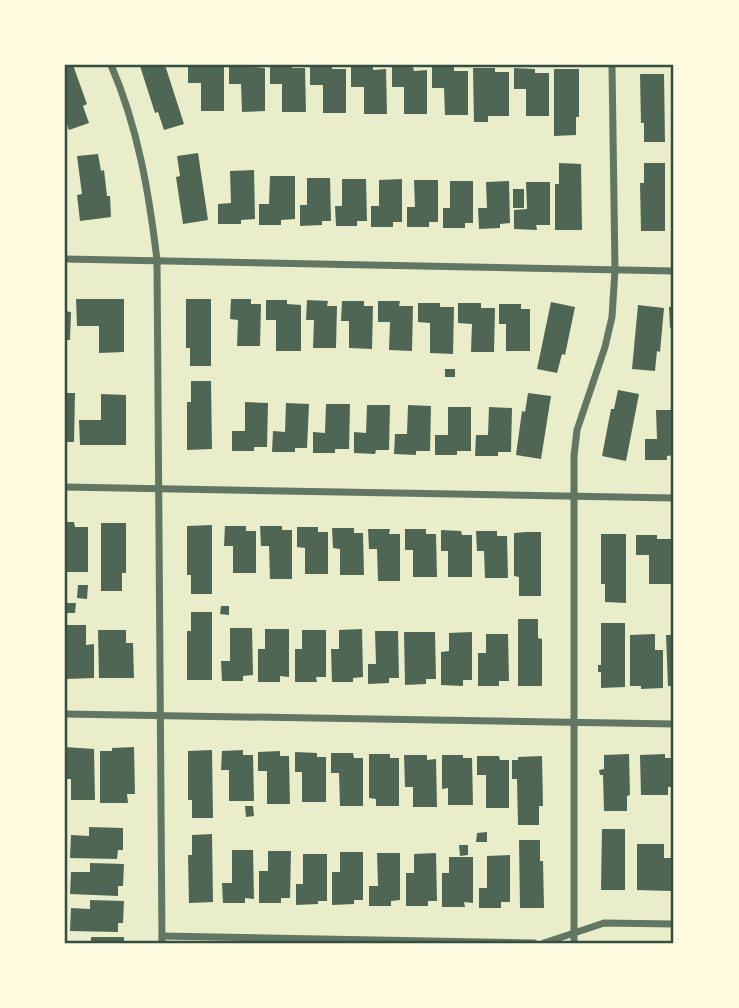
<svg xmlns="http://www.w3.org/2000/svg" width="739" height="1008" viewBox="0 0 739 1008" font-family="'Source Sans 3',sans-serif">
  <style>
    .building { fill: #4f6655 }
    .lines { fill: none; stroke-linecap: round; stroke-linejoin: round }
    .minor { stroke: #617663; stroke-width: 7 }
    .neatline { fill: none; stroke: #344e41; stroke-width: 2.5 }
  </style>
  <rect width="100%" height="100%" fill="#e9edc9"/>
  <g class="building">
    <polygon points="65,65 73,65 87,104 83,106 89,123 69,130 65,119"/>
    <polygon points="145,65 165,65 184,124 164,130 158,112 155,113 140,66"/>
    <polygon points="188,65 224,67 224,111 201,111 201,83 188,83"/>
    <polygon points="229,65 265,68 265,111 242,112 241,84 229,84"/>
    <polygon points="270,65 292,65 292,68 305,68 306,112 282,112 282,84 270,84"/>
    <polygon points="310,65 332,65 332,69 346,69 346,113 323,113 323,85 310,85"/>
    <polygon points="351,66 373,66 373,70 386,69 387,114 364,114 364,87 351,87"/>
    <polygon points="392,67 413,67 414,71 427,70 427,114 404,114 404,87 392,87"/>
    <polygon points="432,67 454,67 454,71 468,71 468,115 445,115 444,88 432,88"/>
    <polygon points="473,68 495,68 495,72 509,72 509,116 488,116 488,122 474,122"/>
    <polygon points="514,68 535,69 535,73 549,73 549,116 526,116 526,89 514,89"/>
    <polygon points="554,69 579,69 579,117 576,117 576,135 554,136"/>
    <polygon points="640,74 664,74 665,142 644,142 644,123 641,123"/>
    <polygon points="198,153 208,220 183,224 176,177 180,176 177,156"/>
    <polygon points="98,154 101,171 104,170 107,196 110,196 111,217 80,221 77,195 82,194 77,156"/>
    <polygon points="559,163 581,164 582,230 555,230 555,184 559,184"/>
    <polygon points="644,163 665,163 665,231 641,231 640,183 644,183"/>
    <polygon points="254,170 255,219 241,220 241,224 218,224 218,204 231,203 230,171"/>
    <polygon points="270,176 295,176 295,219 281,220 281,225 259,225 259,204 269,204"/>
    <polygon points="307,178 330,178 331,221 322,221 322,225 300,226 300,205 307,205"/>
    <polygon points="342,179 366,179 367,221 357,221 357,226 336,226 335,206 342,206"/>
    <polygon points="402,179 402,222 393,222 393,227 371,227 371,206 379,206 379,180"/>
    <polygon points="414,180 438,180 438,222 429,222 429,227 407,227 407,207 415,207"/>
    <polygon points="450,181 473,181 473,223 465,223 465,228 443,228 443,208 450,208"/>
    <polygon points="509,181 510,223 500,224 500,228 479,229 478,208 487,208 486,182"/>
    <polygon points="526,182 550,182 550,225 536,225 537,230 514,229 514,210 527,209"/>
    <rect x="513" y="189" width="11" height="19"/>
    <polygon points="76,299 124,299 124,352 99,353 99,326 77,326"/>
    <polygon points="186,299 211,299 211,366 190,366 190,348 186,348"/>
    <polygon points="231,299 251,299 251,304 261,304 260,346 237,346 238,320 230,319"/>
    <polygon points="266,300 287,300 287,304 301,305 301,351 276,351 276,320 266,320"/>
    <polygon points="307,300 328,301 327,306 337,306 336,348 313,348 314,320 306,320"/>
    <polygon points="342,301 364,301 364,306 373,306 372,349 349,348 349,321 341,321"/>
    <polygon points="378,301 400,301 399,306 413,306 412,351 389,350 390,322 378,322"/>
    <polygon points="551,302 575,307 565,355 562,354 557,373 537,369"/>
    <polygon points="418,303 440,303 440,307 454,307 453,354 430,353 430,323 418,322"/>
    <polygon points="458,303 481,303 481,308 495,308 494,352 471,352 472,324 458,323"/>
    <polygon points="499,304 521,304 521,309 530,309 530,351 506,351 506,324 499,324"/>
    <polygon points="638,305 664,308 660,352 657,351 655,371 632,369"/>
    <polygon points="669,307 674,307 674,327 670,328"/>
    <polygon points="65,311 71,312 70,340 65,340"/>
    <rect x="445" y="369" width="10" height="8"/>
    <polygon points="191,381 211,381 212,449 187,450 187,402 191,402"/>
    <polygon points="618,390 639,394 626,461 602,456 611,409 614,409"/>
    <polygon points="65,393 75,393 74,442 65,442"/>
    <polygon points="528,393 551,396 541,459 516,455 522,411 525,412"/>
    <polygon points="101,394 126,395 126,445 80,445 79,420 101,420"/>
    <polygon points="245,402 268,403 267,447 254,447 254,451 232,451 232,431 245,431"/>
    <polygon points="286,403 309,404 307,448 295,448 295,452 272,452 273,431 285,432"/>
    <polygon points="326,404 350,404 349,449 335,449 335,453 313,453 313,432 325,433"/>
    <polygon points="367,405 390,405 389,450 376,450 375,454 354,453 354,432 366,433"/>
    <polygon points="408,405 431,406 430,451 416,451 416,455 394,454 395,434 407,434"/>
    <polygon points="448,407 471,407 471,451 457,451 457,455 435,455 435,435 448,435"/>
    <polygon points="489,407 512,408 511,452 498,452 498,456 475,456 476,435 488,435"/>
    <polygon points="656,410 674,410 674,455 667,456 667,460 645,460 645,439 657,439"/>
    <polygon points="65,522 74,522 75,527 88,527 88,572 65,572"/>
    <polygon points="101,523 126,523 126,573 122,573 122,591 101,591"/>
    <polygon points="212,525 212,594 191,594 191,575 187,575 187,526"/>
    <polygon points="225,526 246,526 246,531 256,531 256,573 233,573 233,546 224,546"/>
    <polygon points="260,526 282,526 282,530 292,530 292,579 270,579 269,546 261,546"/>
    <polygon points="297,527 318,527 318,532 328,532 328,574 305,574 305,548 297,547"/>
    <polygon points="332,528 354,528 354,533 363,533 364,575 340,575 340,549 333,548"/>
    <polygon points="368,529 390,529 389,534 400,534 400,581 378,581 377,549 369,549"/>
    <polygon points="405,529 426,529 426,534 436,534 437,577 413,577 413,550 405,550"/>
    <polygon points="441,530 461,531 462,535 472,535 472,577 448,577 448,551 441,551"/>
    <polygon points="476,531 497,531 497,536 507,536 508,578 485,578 484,551 477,551"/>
    <polygon points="526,532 541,532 541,596 519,596 519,577 514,576 514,533"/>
    <polygon points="601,534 626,534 626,603 605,602 605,584 601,584"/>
    <polygon points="636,535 657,535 657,539 671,539 671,584 649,584 649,555 636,555"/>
    <polygon points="78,585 88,585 87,599 77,598"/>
    <polygon points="65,603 76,603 75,613 65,613"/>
    <polygon points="221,606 229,606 229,615 220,614"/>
    <polygon points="191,612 212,612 212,680 187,680 187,631 191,631"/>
    <polygon points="518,619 538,619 538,638 542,639 542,686 518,686"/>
    <polygon points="601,623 625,623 625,687 601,688 601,672 598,672 598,665 601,665"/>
    <polygon points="65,625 86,625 86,645 94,644 94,678 65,679"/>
    <polygon points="230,628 252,628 253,675 243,676 243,681 222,681 221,661 230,661"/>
    <polygon points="265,629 289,629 289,677 280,676 280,682 258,682 258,649 265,649"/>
    <polygon points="362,629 363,677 353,678 353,682 332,682 331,649 339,649 339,630"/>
    <polygon points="98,630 126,630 126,643 133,643 134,678 99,678"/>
    <polygon points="302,630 326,630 326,677 316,677 317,682 295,682 295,649 302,649"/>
    <polygon points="375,631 398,631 399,678 389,678 389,683 368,684 368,664 376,664"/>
    <polygon points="404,632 435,632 436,679 426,679 426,684 405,685"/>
    <polygon points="472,632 472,680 463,680 463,686 441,685 441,652 449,651 449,633"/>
    <polygon points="486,634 508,634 509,681 499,681 499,686 478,686 478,653 486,653"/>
    <polygon points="655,634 655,650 663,650 663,688 641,689 641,686 630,686 630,635"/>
    <polygon points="666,635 674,635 674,686 668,686"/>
    <polygon points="65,747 94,749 95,800 71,800 71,779 65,779"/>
    <polygon points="134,747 135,794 127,794 128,803 100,803 100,751 112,751 112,748"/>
    <polygon points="212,750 213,818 192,818 192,800 188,800 188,751"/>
    <polygon points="243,750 243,755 253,755 254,801 229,801 229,770 221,770 222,751"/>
    <polygon points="280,751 280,756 289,756 290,804 267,804 267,771 258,771 258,752"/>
    <polygon points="295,752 317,753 317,757 326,757 326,802 302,802 302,772 295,772"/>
    <polygon points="331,753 353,753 354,758 363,758 363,806 340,806 339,773 331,773"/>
    <polygon points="369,754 390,754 390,758 399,758 399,806 376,806 376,799 369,798"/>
    <polygon points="629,754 630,795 627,796 627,811 604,811 603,775 600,775 599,770 604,769 604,755"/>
    <polygon points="665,754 665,758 674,758 674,787 668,787 668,795 641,795 640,755"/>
    <polygon points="404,755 427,755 427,760 436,759 437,807 413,807 413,787 405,787"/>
    <polygon points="442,755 463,755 463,758 472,758 473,805 448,805 448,788 442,789"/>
    <polygon points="477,756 499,756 500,760 509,760 509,808 486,808 486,775 477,775"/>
    <polygon points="542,756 543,806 539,806 539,825 518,825 517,779 512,779 512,760 518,760 518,757"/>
    <polygon points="245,806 253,806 254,816 246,817"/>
    <polygon points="89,827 123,828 123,850 118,850 117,859 70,858 71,835 89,836"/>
    <polygon points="602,829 625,829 625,890 601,890"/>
    <polygon points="487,832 487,842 476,842 477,833"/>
    <polygon points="212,834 213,902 189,903 188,855 192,855 192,835"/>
    <polygon points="519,840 540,840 540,861 543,861 544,908 520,908"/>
    <polygon points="637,844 664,844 664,858 671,858 671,891 637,890"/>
    <polygon points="459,845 468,845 468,855 460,856"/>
    <polygon points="232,850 253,850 254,899 245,898 245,903 223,903 222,883 232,883"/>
    <polygon points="268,851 291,851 290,898 281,898 281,903 259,903 259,871 268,871"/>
    <polygon points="340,852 363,852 363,900 354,900 354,904 332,905 332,872 340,872"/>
    <polygon points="377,853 400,853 400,900 391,901 391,906 369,906 369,886 378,886"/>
    <polygon points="436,853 437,901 428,901 428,906 406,906 406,873 414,873 414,854"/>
    <polygon points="303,854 327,854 327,901 318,901 318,904 296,905 296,884 303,884"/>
    <polygon points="510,855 510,902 501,902 501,908 479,908 479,888 487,888 487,856"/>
    <polygon points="449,857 473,857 473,903 464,902 465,907 442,907 442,873 449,873"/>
    <polygon points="90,863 124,864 123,886 118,886 118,896 70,894 71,872 90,872"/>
    <polygon points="90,900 124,901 123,923 118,923 118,932 70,931 71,908 90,909"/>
    <rect x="91" y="937" width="33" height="6"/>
  </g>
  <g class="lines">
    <g class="minor">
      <path d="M111 65C138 127 149 193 157 260L162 943"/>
      <polyline points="65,259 674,271"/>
      <polyline points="65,487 674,498"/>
      <polyline points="65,714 674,724"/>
      <polyline points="162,936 534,943"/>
      <polyline points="544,943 604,923 674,924"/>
      <polyline points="574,943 574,456 577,430 605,347 612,317 615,270 612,65"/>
    </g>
  </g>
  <rect width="739" height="1008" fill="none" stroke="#fefae0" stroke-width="133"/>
  <rect x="66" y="66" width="606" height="876" class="neatline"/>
</svg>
